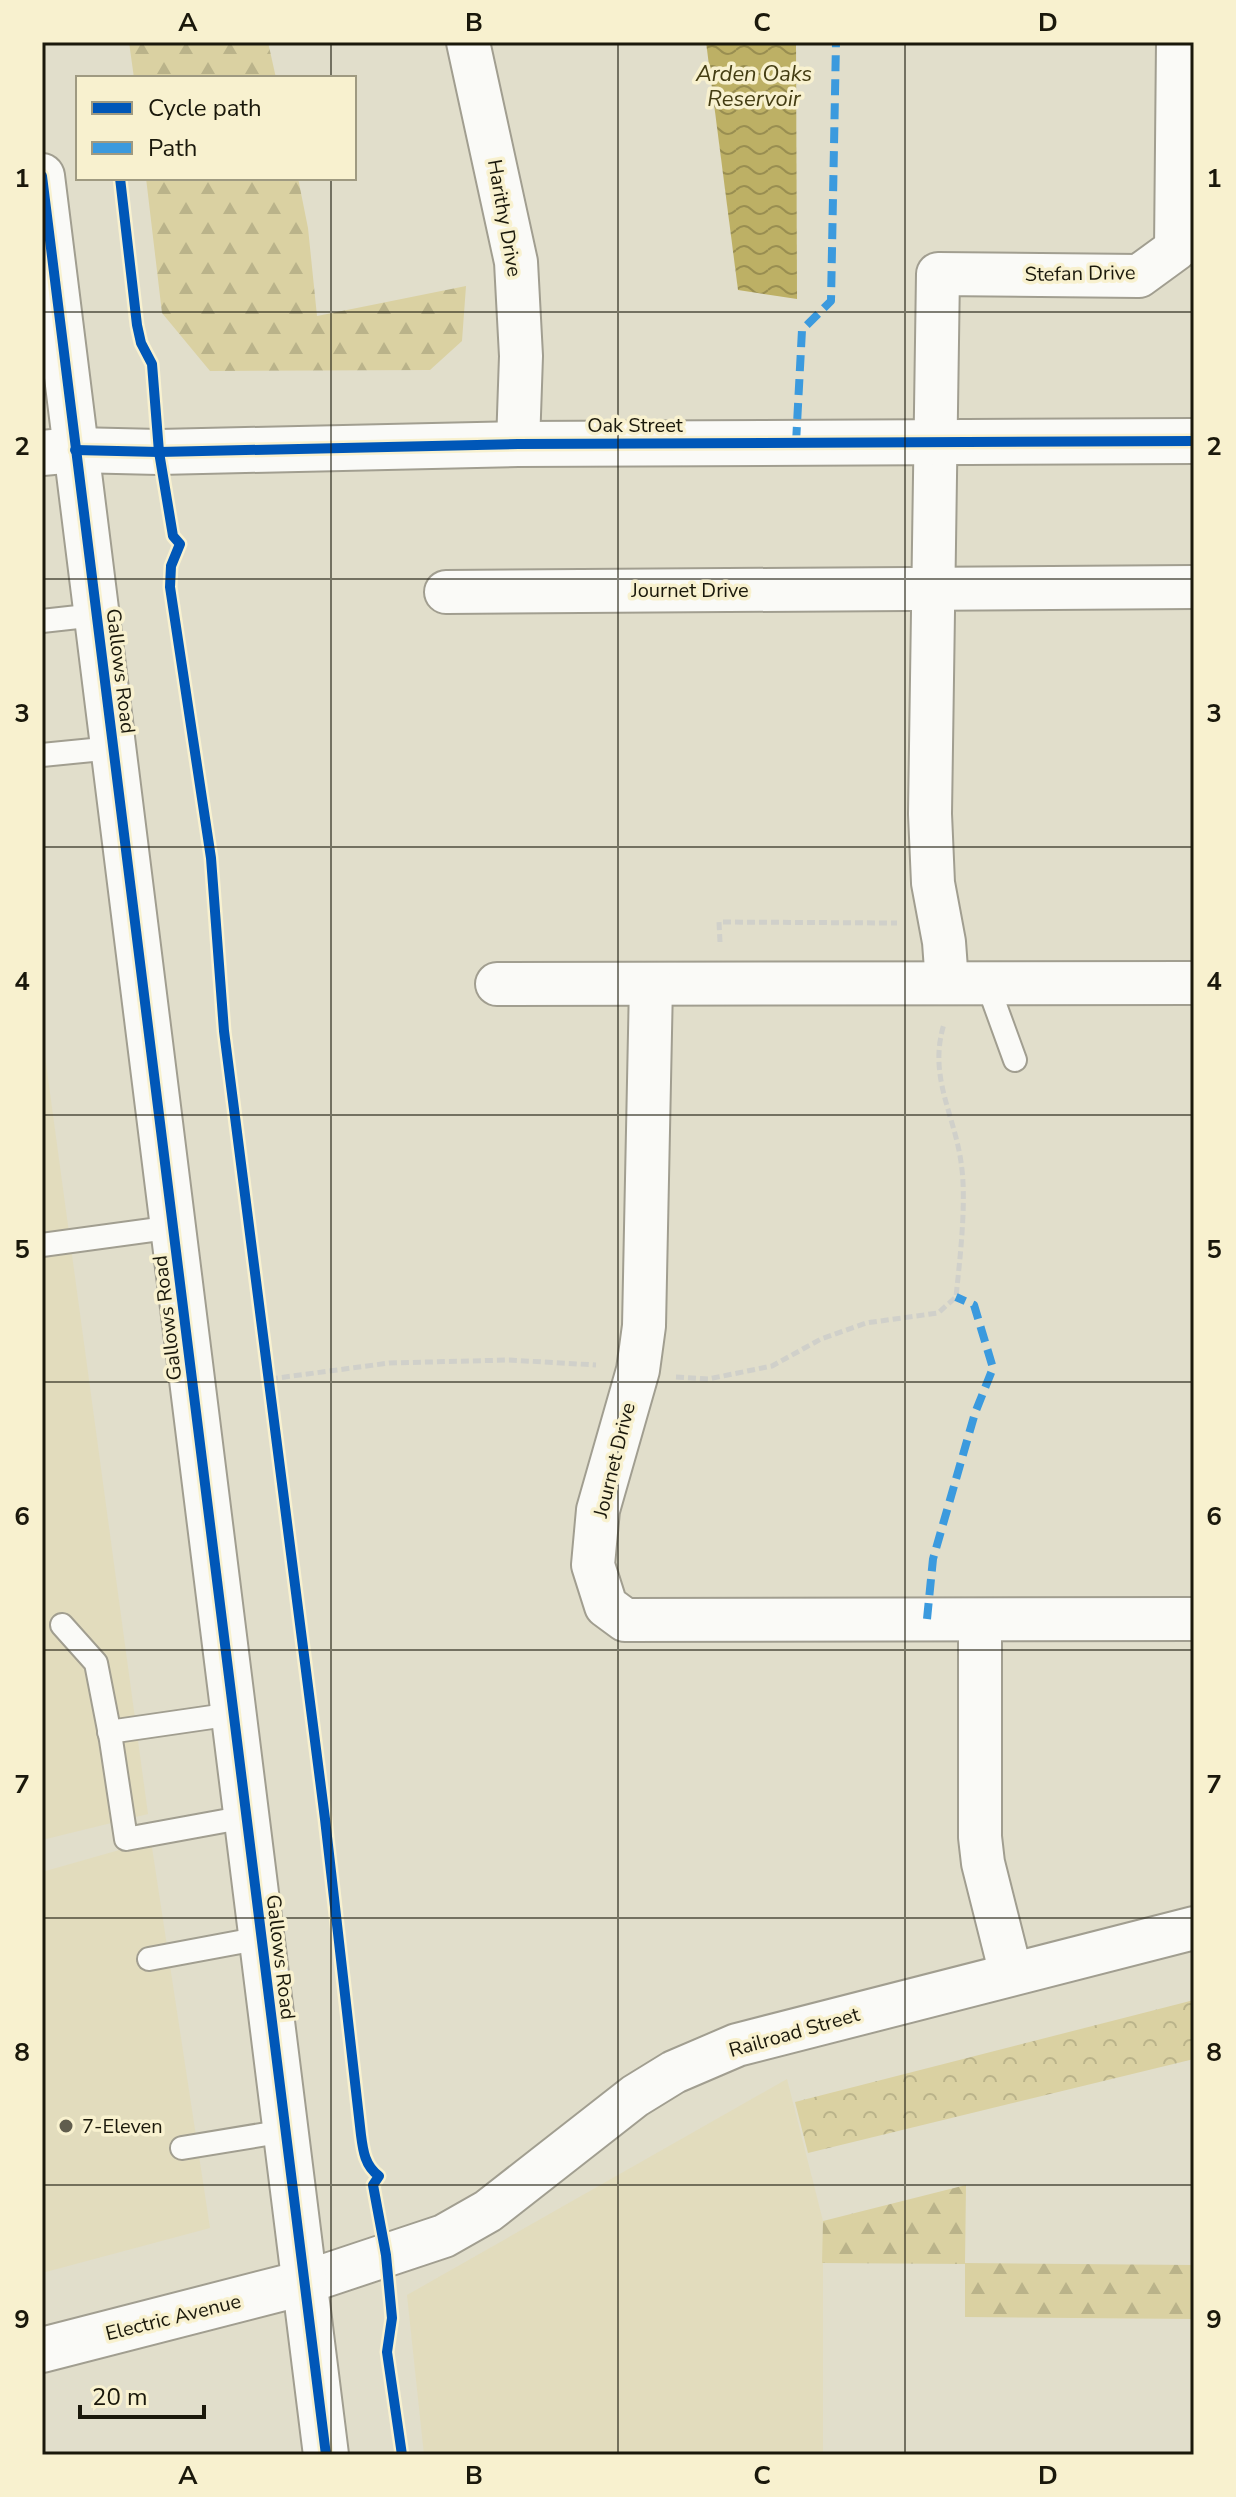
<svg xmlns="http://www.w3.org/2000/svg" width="1236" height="2497" viewBox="0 0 1236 2497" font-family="'Nunito Sans',sans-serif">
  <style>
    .built { fill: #e2dcbd }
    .forest { fill: url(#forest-firs) }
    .park { fill: url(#park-crowns) }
    .water { fill: url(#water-waves) }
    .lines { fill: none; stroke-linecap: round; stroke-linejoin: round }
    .lane-casing { stroke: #a19e90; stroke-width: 26 }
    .street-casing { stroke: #a19e90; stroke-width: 46 }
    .secondary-casing { stroke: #a19e90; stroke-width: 48 }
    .primary-casing { stroke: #a19e90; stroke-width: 48 }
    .path { stroke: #d0d0ca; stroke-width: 5; stroke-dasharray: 8 4; stroke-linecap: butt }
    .lane { stroke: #fafaf7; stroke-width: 22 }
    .street { stroke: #fafaf7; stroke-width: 42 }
    .secondary { stroke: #fafaf7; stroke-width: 44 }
    .primary { stroke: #fafaf7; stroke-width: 44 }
    .quiet { stroke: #3b9ade; stroke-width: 8; stroke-dasharray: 16 8; stroke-linecap: butt }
    .cycleway-casing { stroke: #f8f1cf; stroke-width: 15 }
    .cycleway { stroke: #0057b8; stroke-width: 10 }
    .grid { fill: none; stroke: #1a180b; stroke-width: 2; stroke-opacity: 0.55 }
    .poi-dot { fill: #605d4e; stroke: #f8f1cf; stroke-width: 3 }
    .labels { text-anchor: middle; stroke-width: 7; stroke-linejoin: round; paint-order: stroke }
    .street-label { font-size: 20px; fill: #1a180b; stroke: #f8f1cf }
    .poi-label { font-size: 20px; fill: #1a180b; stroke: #f8f1cf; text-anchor: start }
    .water-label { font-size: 22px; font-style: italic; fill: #443d13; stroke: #f8f1cf }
    .neatline { fill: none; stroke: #1a180b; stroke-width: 3 }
    .grid-label { font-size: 26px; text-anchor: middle; font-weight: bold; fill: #1a180b }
  </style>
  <defs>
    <pattern id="forest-firs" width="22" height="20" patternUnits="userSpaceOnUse" patternTransform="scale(2)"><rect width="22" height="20" fill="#dad1a2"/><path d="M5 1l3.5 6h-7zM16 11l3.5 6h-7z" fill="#bab38a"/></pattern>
    <pattern id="park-crowns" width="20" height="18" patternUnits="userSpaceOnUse" patternTransform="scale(2)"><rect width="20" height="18" fill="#dad1a2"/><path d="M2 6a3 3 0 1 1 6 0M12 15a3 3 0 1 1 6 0" fill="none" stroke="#bab38a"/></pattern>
    <pattern id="water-waves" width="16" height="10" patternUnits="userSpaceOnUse" patternTransform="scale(2)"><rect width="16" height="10" fill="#bdb065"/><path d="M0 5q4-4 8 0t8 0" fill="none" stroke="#998e51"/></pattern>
  </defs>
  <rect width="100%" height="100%" fill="#e1decb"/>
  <g class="built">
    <polygon points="42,1034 148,1814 42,1840"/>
    <polygon points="151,1841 210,2228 42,2273 42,1872"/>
    <polygon points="787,2079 823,2221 823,2455 424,2455 407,2295"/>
  </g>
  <g class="forest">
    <polygon points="129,42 268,42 276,78 134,78"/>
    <polygon points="146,178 298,178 308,228 317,316 466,286 462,341 430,370 210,371 162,313"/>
    <polygon points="966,2185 965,2263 1194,2265 1194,2319 965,2317 965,2264 822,2263 823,2221"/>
  </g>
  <polygon class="park" points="1194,2000 1194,2059 808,2153 795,2102"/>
  <polygon class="water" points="706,42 796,42 797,299 738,290"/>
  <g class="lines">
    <g class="lane-casing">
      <g id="lane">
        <polyline points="42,621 96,615"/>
        <polyline points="42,755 113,748"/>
        <polyline points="987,983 1015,1060"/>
        <polyline points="42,1245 174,1227"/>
        <polyline points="62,1625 96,1663 111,1740 126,1839 246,1817"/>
        <polyline points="109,1732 233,1714"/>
        <polyline points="149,1959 261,1938"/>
        <polyline points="182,2148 285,2131"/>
      </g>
    </g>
    <g class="street-casing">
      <g id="street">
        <polyline points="468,42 516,262 521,356 518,444"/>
        <polyline points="446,592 1194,587"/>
        <polyline points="947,983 944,942 933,883 930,814 938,274 1139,276 1176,249 1178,42"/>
        <polyline points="497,984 1191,983"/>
        <polyline points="651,984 644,1326 638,1370 598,1510 593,1565 606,1606 625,1620 1194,1619"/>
        <polyline points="980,1620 980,1837 983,1863 1011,1974"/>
        <polyline points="303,2283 444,2236 488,2211 635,2096 674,2072 737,2045 1194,1928"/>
      </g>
    </g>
    <g class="secondary-casing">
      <g id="secondary">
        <polyline points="42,453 75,450 159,452 518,444 1194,441"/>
        <polyline points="42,2350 303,2283"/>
      </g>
    </g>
    <g class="primary-casing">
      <polyline id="primary" points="42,176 326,2455"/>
    </g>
    <g class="path">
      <polyline points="720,942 719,922 897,923"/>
      <path d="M676 1377 708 1379 772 1366 821 1339 866 1323 938 1313 956 1297C960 1258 967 1200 961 1162 954 1113 928 1076 944 1024"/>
      <polyline points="270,1379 389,1363 509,1360 596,1365"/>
    </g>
    <use href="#lane" class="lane"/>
    <use href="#street" class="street"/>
    <use href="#secondary" class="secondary"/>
    <use href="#primary" class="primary"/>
    <g class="quiet">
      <polyline points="796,443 802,330 831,301 836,42"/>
      <polyline points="927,1619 933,1559 975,1413 993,1368 974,1305 956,1297"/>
    </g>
    <g class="cycleway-casing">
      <g id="cycleway">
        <polyline points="42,176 326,2455"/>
        <path d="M120 178 137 325 141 343 152 364 159 452 173 536 180 544 171 566 170 587 211 858 224 1031 325 1819 361 2135C363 2151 365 2166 379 2176L373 2185 386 2255 392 2318 387 2352 402 2455"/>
        <polyline points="75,450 159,452 518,444 1194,441"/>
      </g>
    </g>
    <use href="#cycleway" class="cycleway"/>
  </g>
  <path class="grid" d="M331 42V78M618 42V2455M905 42V2455M331 178V2455M42 312H1194M42 579H1194M42 847H1194M42 1115H1194M42 1382H1194M42 1650H1194M42 1918H1194M42 2185H1194"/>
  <circle class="poi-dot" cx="66" cy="2126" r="8"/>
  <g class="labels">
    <g class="street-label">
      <text transform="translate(505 218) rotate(80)" y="7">Harithy Drive</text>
      <text transform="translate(1080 273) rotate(-1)" y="7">Stefan Drive</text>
      <text x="635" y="432">Oak Street</text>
      <text x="690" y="597">Journet Drive</text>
      <text transform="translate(121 671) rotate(83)" y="7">Gallows Road</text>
      <text transform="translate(167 1318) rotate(-97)" y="7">Gallows Road</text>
      <text transform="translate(614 1460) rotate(-76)" y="7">Journet Drive</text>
      <text transform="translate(281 1957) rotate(83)" y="7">Gallows Road</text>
      <text transform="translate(794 2032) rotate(-16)" y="7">Railroad Street</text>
      <text transform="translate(173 2317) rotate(-14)" y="7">Electric Avenue</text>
    </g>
    <g class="poi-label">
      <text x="82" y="2133">7-Eleven</text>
    </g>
    <g class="water-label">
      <text x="754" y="81">Arden Oaks<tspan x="754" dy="25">Reservoir</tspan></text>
    </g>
  </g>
  <rect width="1236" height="2497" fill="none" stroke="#f8f1cf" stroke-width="88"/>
  <rect x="76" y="76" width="280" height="104" fill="#f8f1cf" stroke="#9f9a81" stroke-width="2"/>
  <rect x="92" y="102" width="40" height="12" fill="#0057b8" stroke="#9f9a81" stroke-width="2"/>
  <text x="148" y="116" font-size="24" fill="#1a180b">Cycle path</text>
  <rect x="92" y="142" width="40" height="12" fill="#3b9ade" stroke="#9f9a81" stroke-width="2"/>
  <text x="148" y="156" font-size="24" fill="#1a180b">Path</text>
  <path d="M80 2405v12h124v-12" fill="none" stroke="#1a180b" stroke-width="4"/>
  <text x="92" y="2405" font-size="24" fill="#1a180b" stroke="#f8f1cf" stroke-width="6" paint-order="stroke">20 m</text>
  <rect x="44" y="44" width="1148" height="2409" class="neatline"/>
  <g class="grid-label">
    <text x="188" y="31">A</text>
    <text x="474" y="31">B</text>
    <text x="762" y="31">C</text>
    <text x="1048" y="31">D</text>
    <text x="22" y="187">1</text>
    <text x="1214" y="187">1</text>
    <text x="22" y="455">2</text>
    <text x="1214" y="455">2</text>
    <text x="22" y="722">3</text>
    <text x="1214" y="722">3</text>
    <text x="22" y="990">4</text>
    <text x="1214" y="990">4</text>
    <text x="22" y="1258">5</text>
    <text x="1214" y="1258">5</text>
    <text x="22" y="1525">6</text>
    <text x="1214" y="1525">6</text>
    <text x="22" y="1793">7</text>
    <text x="1214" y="1793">7</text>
    <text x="22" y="2061">8</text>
    <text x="1214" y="2061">8</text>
    <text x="22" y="2328">9</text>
    <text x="1214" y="2328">9</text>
    <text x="188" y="2484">A</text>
    <text x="474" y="2484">B</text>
    <text x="762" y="2484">C</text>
    <text x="1048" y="2484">D</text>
  </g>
</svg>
